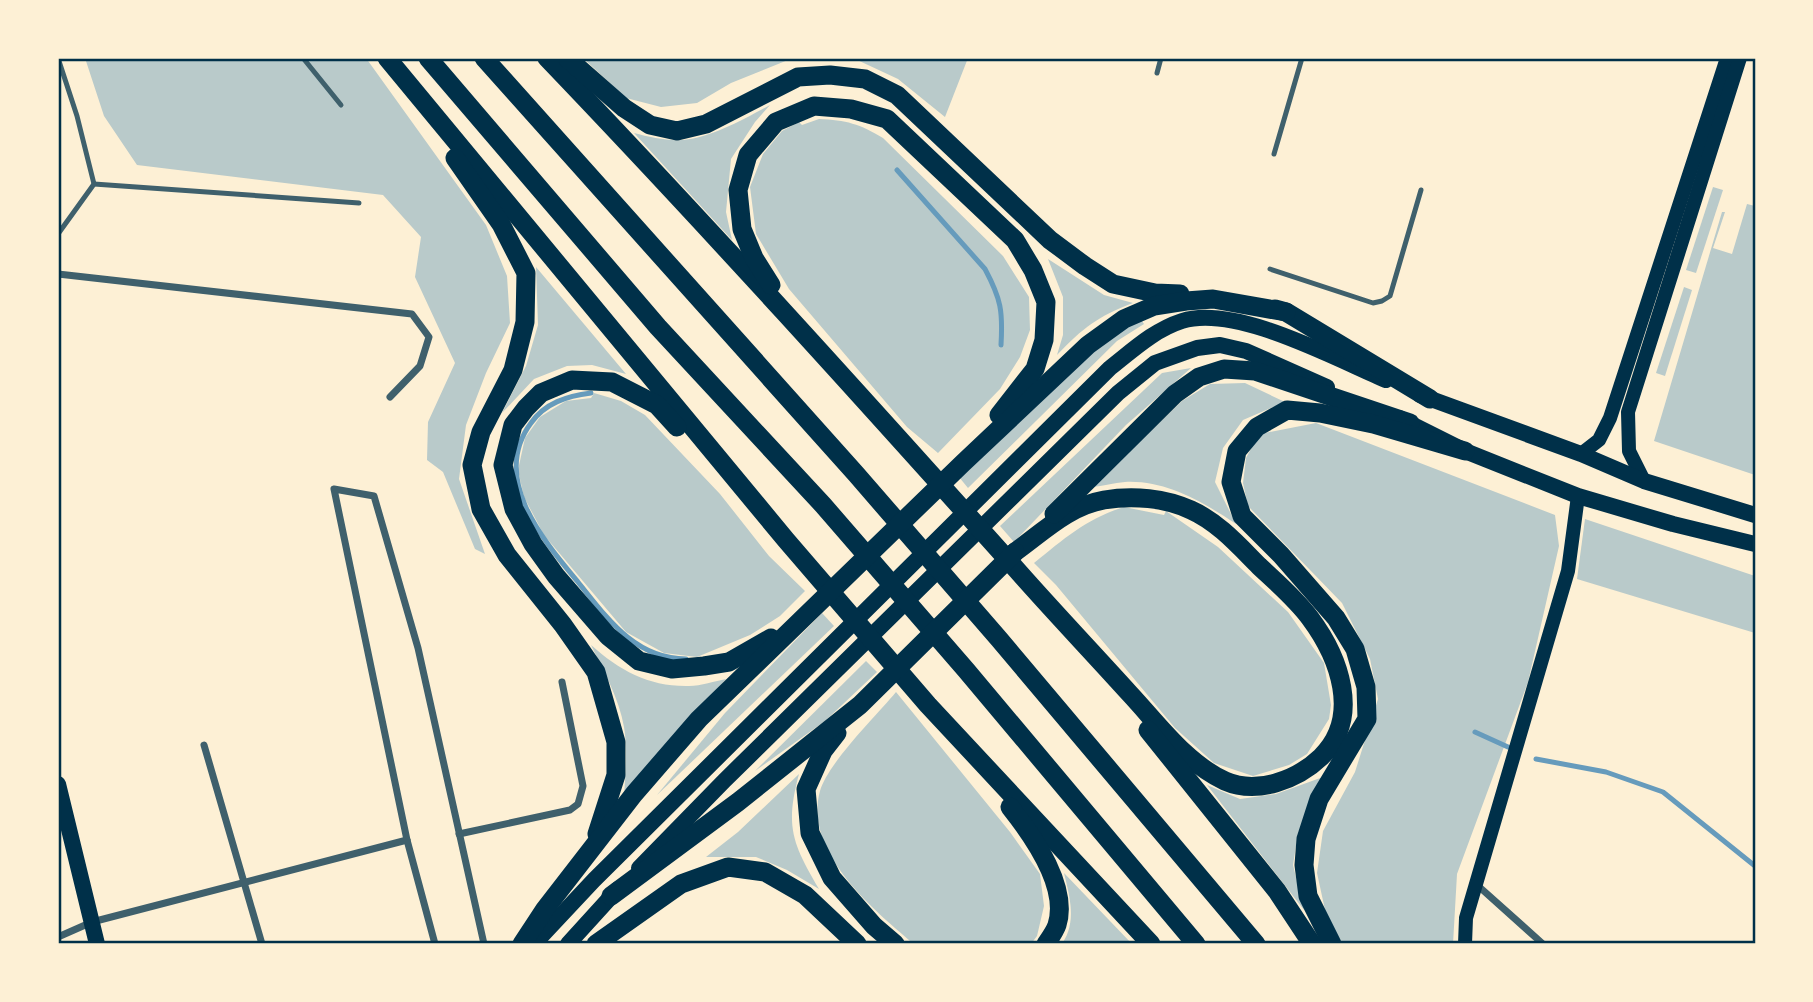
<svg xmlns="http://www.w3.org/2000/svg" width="1813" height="1002" viewBox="0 0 1813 1002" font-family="Montserrat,sans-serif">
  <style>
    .green { fill: #b9caca }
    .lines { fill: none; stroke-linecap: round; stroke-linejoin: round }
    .stream { stroke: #669bbc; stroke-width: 5 }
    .service { stroke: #3f606c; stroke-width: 5 }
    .minor { stroke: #3f606c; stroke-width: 7 }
    .secondary { stroke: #003049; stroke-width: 14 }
    .primary { stroke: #003049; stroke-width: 16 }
    .motorway { stroke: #003049; stroke-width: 19 }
    .neatline { fill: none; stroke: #003049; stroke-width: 2.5 }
  </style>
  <rect width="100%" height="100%" fill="#fdf0d5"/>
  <g class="green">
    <polygon points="85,58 366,58 486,225 507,276 510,323 486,373 466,425 459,479 485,554 475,549 443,472 427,460 428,422 455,363 415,277 421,237 383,195 137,165 104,116"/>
    <polygon points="583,58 793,58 731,83 697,103 661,107 626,98"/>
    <polygon points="853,58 968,58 945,117 898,79"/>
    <path d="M770 105 755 122 731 159 726 212 732 240 634 133C649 137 667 141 683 140 713 137 744 119 770 105Z"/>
    <path d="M819 119C846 120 860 124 883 138L1003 256 1029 297 1030 330 1020 357 1000 389 938 453 907 427 789 289 756 234 750 187 763 154 782 131 799 122 802 125Z"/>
    <polygon points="1713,187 1723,190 1696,273 1686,270"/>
    <polygon points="1747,204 1755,206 1755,475 1654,441 1722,212 1725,212 1713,248 1732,254"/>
    <path d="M1048 259 1104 295 1133 303C1097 317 1084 327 1057 355L1063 335V297Z"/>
    <polygon points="536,267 626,374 592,365 567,366 534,379 502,413 526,366 538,325"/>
    <polygon points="1684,287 1692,290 1665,376 1656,373"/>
    <polygon points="1140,318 1144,324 1117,341 968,488 959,477 1109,336"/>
    <polygon points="1191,368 1126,425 1014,542 1000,526 1162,373"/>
    <path d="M1245 383 1285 402 1243 420 1223 448 1215 482 1236 524C1203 502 1166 480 1125 482 1114 483 1103 486 1092 487L1182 401 1210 384Z"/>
    <polygon points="594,393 621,401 645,415 720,494 769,556 805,591 780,616 750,635 697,657 664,653 626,632 544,535 524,497 518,470 525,438 540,417 566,401 591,398"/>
    <polygon points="1316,423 1555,515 1559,546 1528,682 1457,874 1453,944 1343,944 1327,919 1317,873 1323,831 1355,772 1378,699 1370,659 1342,603 1248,506 1243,483 1246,458 1259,434"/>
    <path d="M1124 507 1164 515 1166 511 1218 547 1288 612 1324 663 1331 705 1329 719 1307 754 1289 765 1253 776 1214 763 1175 728 1056 585 1034 563C1065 538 1086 519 1124 507Z"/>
    <polygon points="1585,519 1755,576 1755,633 1577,579"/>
    <polygon points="822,613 834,626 657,795 725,713"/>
    <path d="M591 645C620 671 650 687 689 686 701 686 715 681 726 679L624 799C625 776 628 751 624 727 619 698 604 672 591 645Z"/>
    <polygon points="866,661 877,672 825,721 755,771"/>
    <path d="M896 692 1010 832 1040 874 1044 906 1037 936 1031 944H914C874 910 803 852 820 791 828 763 876 716 896 692Z"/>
    <path d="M799 774C785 826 792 843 819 889L787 870 756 857H706L738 832Z"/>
    <polygon points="1323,777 1298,833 1293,865 1304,910 1207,785 1240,799 1276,794"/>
    <path d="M1064 873 1132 944H1062C1077 922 1070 898 1064 873Z"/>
  </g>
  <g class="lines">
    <g class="stream">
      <path d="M897 170 985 269C1001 299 1003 311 1001 345"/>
      <path d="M591 393C567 396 545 403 531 423 490 478 543 540 578 582 607 618 635 659 686 659"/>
      <polyline points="1475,732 1508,747"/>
      <polyline points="1536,759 1606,772 1663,792 1755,866"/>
    </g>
    <g class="service">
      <polyline points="303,58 341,105"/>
      <polyline points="1157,73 1161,58"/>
      <polyline points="1274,154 1302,58"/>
      <polyline points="94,184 359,203"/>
      <polyline points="58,234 94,184 77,116 58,58"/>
      <polyline points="1270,269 1373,303 1382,301 1390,296 1421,190"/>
    </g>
    <g class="minor">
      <polyline points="58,274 412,314 429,337 420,366 390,397"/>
      <polyline points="204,745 262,944"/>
      <polyline points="459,834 570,810 578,804 583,786 562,682"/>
      <polyline points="1476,884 1543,944"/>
      <polyline points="58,937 92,922 407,840"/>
      <polyline points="435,944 407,840 334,489 374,496 418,648 484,944"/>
    </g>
    <g class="secondary">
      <polyline points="1581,454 1599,440 1610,418 1727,58"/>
      <polyline points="1644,481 1629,451 1628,412 1740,58"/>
      <polyline points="1465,944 1466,918 1568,571 1578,496"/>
    </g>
    <g class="primary">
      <polyline points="1420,395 1581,454 1644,481 1755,515"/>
      <polyline points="1399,418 1465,451 1578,496 1673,524 1755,544"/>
      <polyline points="58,784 97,944"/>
      <polyline points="639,868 724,781 1118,393 1155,363 1197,348 1220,345 1246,351 1327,387"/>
      <path d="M534 944 594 880 1110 368C1133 350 1154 330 1182 321 1236 304 1336 359 1386 380"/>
      <polyline points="568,944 618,889"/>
    </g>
    <g class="motorway">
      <polyline points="387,58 786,540 928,705 1151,944"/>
      <polyline points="428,58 658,327 823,505 966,670 1196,944"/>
      <polyline points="484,58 856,474 999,639 1256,944"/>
      <path d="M547 58C707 225 862 397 1016 569 1053 611 1092 652 1130 694 1158 724 1186 763 1225 781 1257 795 1297 780 1321 757 1362 717 1339 657 1310 618 1296 599 1276 582 1259 566 1239 546 1218 522 1191 510 1165 498 1133 495 1104 500 1069 506 1043 532 1015 552"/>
      <polyline points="567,58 624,108 650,125 677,131 706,124 798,77 830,75 865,79 897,95 1050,240 1085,266 1113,284 1155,293 1180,294"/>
      <polyline points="455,158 501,224 526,273 525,322 513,370 481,432 472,465 481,509 507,555 563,625 596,672 616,742 616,775 597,834"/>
      <polyline points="771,285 754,258 742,229 738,190 748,155 776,122 814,106 851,109 887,119 1015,240 1033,270 1046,302 1044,340 1035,369 999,415"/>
      <polyline points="1275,309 1286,312 1430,399"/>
      <polyline points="677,427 657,405 612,382 572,380 541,393 526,408 513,425 503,465 514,509 533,544 556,576 608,636 639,661 672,669 704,666 729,662 771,638"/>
      <polyline points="1054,514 1175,394 1199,377 1224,369 1255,371 1410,423"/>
      <polyline points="1148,730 1277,891 1312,944"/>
      <polyline points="837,733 823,751 806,789 810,833 832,878 874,926 895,944"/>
      <path d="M1010 807C1033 836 1069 887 1057 925 1055 931 1050 938 1046 944"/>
      <polyline points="611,896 738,802 860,705 1015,552"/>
      <polyline points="522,944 545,909 634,794 699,719 963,463 1088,345 1124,319 1154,306 1186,301 1213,299 1286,312"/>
      <polyline points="596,944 681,884 728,867 765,872 805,895 857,944"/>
      <polyline points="1332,944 1308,896 1304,865 1306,839 1319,799 1367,719 1366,687 1355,649 1336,618 1281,555 1242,516 1231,482 1237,451 1257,427 1287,410 1320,413 1373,424 1465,451"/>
    </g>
  </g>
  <rect width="1813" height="1002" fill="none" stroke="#fdf0d5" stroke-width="119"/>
  <rect x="60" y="60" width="1694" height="882" class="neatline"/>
</svg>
